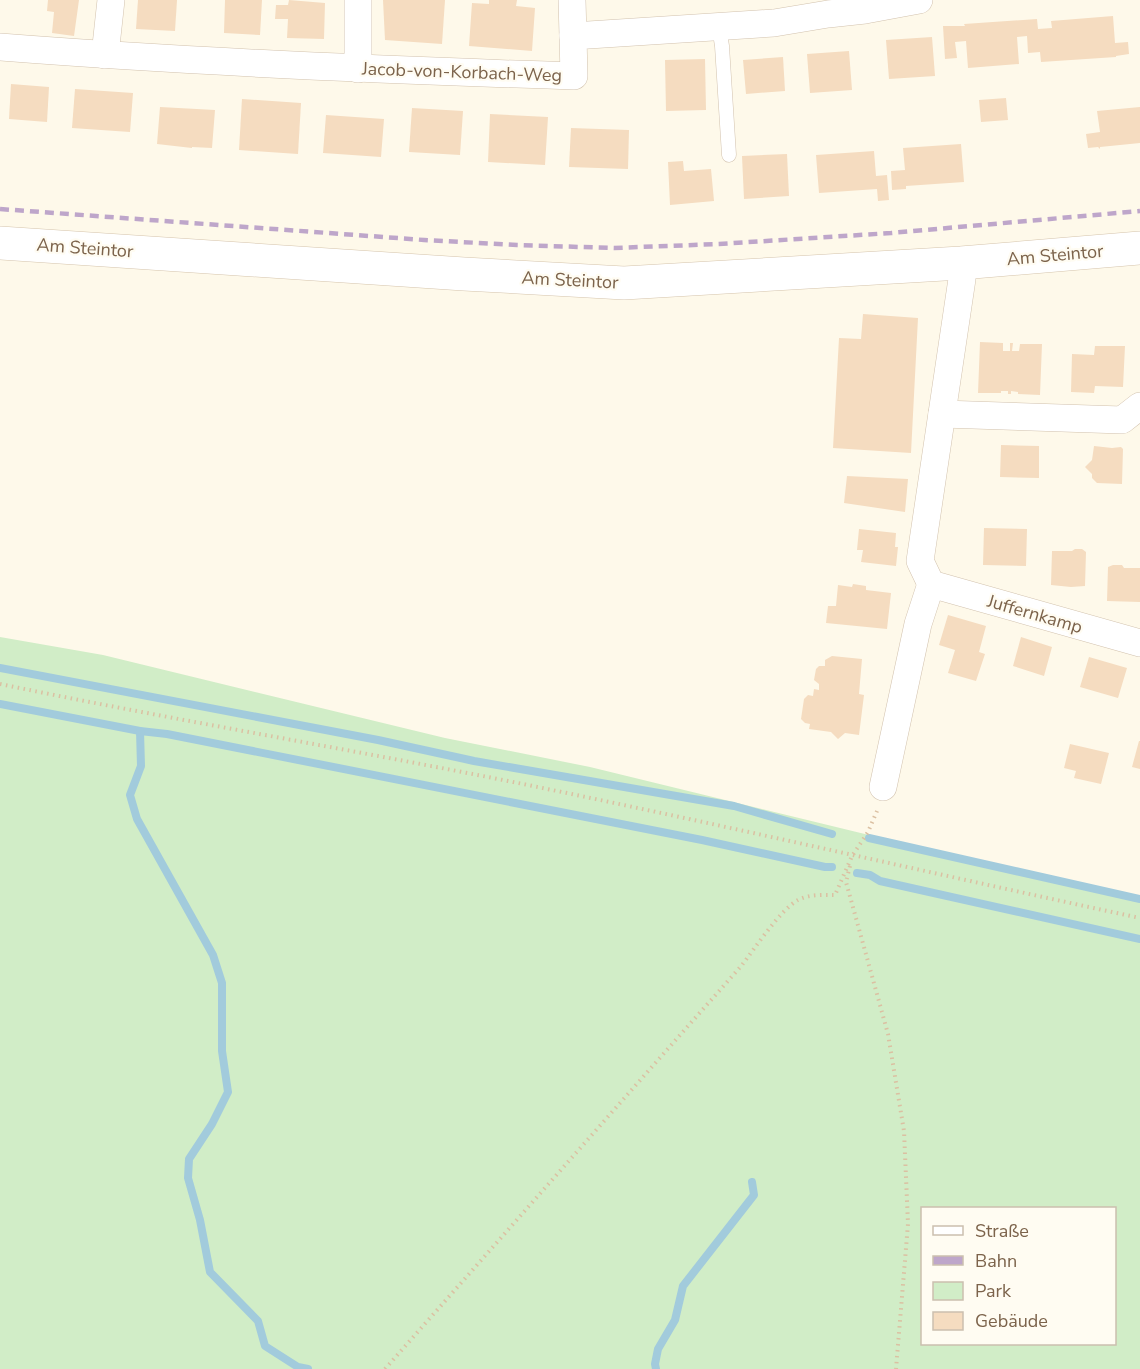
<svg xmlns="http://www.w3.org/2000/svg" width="1140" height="1369" viewBox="0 0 1140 1369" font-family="'Nunito Sans',sans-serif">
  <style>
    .green { fill: #d1edc7; fill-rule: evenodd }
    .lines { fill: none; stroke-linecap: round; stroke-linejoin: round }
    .stream { stroke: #a2cbdc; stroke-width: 8 }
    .building { fill: #f5dcc0 }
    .lane-casing { stroke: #d2c2ae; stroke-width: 15 }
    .street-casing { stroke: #d2c2ae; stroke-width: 28 }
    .secondary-casing { stroke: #d5c4ac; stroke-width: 34 }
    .path { stroke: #dbc0a2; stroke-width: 4; stroke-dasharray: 1.5 4.5; stroke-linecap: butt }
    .lane { stroke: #fff; stroke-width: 14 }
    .street { stroke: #fff; stroke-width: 27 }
    .secondary { stroke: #fff; stroke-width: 33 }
    .rail { stroke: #bea6ca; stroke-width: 4.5; stroke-dasharray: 9 6; stroke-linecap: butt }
    .labels { text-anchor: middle; stroke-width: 4.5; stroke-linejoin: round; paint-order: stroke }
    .street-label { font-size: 18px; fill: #7c634b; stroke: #fffcf2 }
  </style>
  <rect width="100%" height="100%" fill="#fef9ea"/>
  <path class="green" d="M0 637 103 655 445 738 590 767 1140 901V1369H0ZM922 1208H1114V1344H922Z"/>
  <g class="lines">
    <g class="stream">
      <polyline points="0,668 378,740 474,761 734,806 832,834"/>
      <polyline points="0,704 140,731 167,734 702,840 825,867 832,867"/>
      <polyline points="140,731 141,766 130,795 137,819 213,955 222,983 222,1051 228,1092 212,1124 189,1159 188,1178 200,1220 210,1272 258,1321 265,1346 298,1367 308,1369"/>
      <polyline points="869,838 1140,899"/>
      <polyline points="857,873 870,875 880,881 1140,939"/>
      <polyline points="656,1369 655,1364 658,1349 675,1320 683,1286 754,1195 752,1182"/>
    </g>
  </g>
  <g class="building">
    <polygon points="48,0 79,0 74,36 52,33 54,12 47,11"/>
    <polygon points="138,0 177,0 175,31 136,29"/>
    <polygon points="225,0 262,0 260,35 224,33"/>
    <polygon points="289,0 325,3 324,39 287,38 288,19 275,19 276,5 288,5"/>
    <polygon points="383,0 445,0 442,44 385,40"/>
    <polygon points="489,0 517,0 516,6 535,8 532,51 469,46 472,3 489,4"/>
    <polygon points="1113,16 1115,43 1128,42 1129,54 1116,56 1116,57 1041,62 1040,52 1028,53 1027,36 1017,37 1019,64 968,68 966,41 955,42 957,58 945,59 943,26 965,26 964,24 1037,19 1038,29 1052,28 1051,21"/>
    <polygon points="932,37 935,76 889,79 886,40"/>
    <polygon points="849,51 852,90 810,93 807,54"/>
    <polygon points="783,57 785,91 746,94 743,60"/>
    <polygon points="705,59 706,110 666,111 665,60"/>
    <polygon points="11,84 49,87 47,122 9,119"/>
    <polygon points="75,89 133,93 130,132 72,128"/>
    <polygon points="1006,98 1008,120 981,122 979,100"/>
    <polygon points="242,99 301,103 298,154 239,150"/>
    <polygon points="160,107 215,110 212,148 192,147 192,148 157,144"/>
    <polygon points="1140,107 1140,143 1100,147 1100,149 1098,147 1088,148 1086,134 1100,132 1097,111"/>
    <polygon points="412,108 463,111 460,155 409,152"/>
    <polygon points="490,114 548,117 545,165 488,162"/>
    <polygon points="326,115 384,119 381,157 323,153"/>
    <polygon points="571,128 629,130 628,169 569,167"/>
    <polygon points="961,144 964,182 906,186 906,189 892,190 891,171 905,170 903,148"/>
    <polygon points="874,151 876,176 887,175 889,200 878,201 877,189 819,193 816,155"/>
    <polygon points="787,154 789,196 744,199 742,156"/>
    <polygon points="683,161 684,171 711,169 714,201 670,205 668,162"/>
    <polygon points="863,314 918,318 911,453 833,448 839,338 861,339"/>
    <polygon points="980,342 1003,343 1003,351 1010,351 1010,343 1013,343 1012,351 1019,351 1020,344 1042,344 1040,395 1018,394 1018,392 1011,391 1011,394 1008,394 1008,391 1001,391 1001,393 978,393"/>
    <polygon points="1095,346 1125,346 1123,387 1095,386 1094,393 1071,392 1072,354 1094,355"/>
    <polygon points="1001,445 1039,446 1039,478 1000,477"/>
    <polygon points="1094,446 1112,448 1121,447 1123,449 1122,484 1097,483 1092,478 1092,474 1085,467 1092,460"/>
    <polygon points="847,476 908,479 905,512 844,503"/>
    <polygon points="984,528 1027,529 1026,566 983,565"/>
    <polygon points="859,529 896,533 895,547 898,547 896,566 861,562 863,550 857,550"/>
    <polygon points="1075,549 1082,549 1086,552 1085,586 1071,587 1051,585 1052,551 1072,551"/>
    <polygon points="1113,565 1122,565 1124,568 1140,568 1140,602 1107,601 1108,567"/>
    <polygon points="853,584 866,586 866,590 891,593 887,629 826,623 828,606 836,606 838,585 852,587"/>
    <polygon points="948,615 986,626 979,652 985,654 976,681 948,673 955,650 939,645"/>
    <polygon points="1021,637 1052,647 1044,676 1013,666"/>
    <polygon points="832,656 862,659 859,694 864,695 859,735 845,733 838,739 831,732 809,729 810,724 805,723 801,719 804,699 808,695 813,696 814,689 819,690 819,684 814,680 816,669 819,666 825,666 825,660"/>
    <polygon points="1089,657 1127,668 1118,698 1080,687"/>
    <polygon points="1139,741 1140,741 1140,769 1132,767"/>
    <polygon points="1070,744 1109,753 1101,784 1074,778 1076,771 1064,768"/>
  </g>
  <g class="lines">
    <g class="lane-casing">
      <polyline id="lane" points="719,27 722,46 729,155"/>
    </g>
    <g class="street-casing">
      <g id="street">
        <polyline points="358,0 358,69"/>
        <polyline points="572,0 573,36"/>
        <path d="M0 47C191 62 382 70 574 76L573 36 774 23 828 14 865 10 919 0"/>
        <polyline points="105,55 111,0"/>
        <polyline points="961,263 962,279 920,561 931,584 1140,643"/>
        <polyline points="942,414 1122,420 1140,406"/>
        <polyline points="883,787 918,624 931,584"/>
      </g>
    </g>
    <g class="secondary-casing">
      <polyline id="secondary" points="0,243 464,274 624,283 961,263 1140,248"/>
    </g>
    <g class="path">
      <path d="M0 684C174 720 349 749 523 784 729 826 934 874 1140 918"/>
      <polyline points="850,866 846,882 888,1034 904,1131 908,1224 896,1369"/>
      <path d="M385 1369 742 965C755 948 781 909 798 900 809 894 823 895 835 895L852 856 868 832 877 811"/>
    </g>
    <use href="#lane" class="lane"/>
    <use href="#street" class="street"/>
    <use href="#secondary" class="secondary"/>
    <polyline class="rail" points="0,209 424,240 517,245 614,248 719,244 891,233 1140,211"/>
  </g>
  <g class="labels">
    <g class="street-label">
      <text transform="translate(462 72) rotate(2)" y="6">Jacob-von-Korbach-Weg</text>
      <text transform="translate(85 248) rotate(4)" y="6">Am Steintor</text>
      <text transform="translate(1055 255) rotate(-5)" y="6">Am Steintor</text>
      <text transform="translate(570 280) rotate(3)" y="6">Am Steintor</text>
      <text transform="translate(1035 614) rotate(16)" y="6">Juffernkamp</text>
    </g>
  </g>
  <rect x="921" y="1207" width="195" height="138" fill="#fffcf2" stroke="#cbbfaf" stroke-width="1.5"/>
  <rect x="933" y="1226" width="30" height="9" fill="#ffffff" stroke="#cbbfaf" stroke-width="1.5"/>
  <text x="975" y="1237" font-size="18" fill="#7c634b">Straße</text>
  <rect x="933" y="1256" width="30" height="9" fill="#bea6ca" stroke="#cbbfaf" stroke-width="1.5"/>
  <text x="975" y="1267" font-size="18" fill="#7c634b">Bahn</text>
  <rect x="933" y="1282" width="30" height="18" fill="#d1edc7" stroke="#cbbfaf" stroke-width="1.5"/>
  <text x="975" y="1297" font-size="18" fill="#7c634b">Park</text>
  <rect x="933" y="1312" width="30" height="18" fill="#f5dcc0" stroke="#cbbfaf" stroke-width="1.5"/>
  <text x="975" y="1327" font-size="18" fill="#7c634b">Gebäude</text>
</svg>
